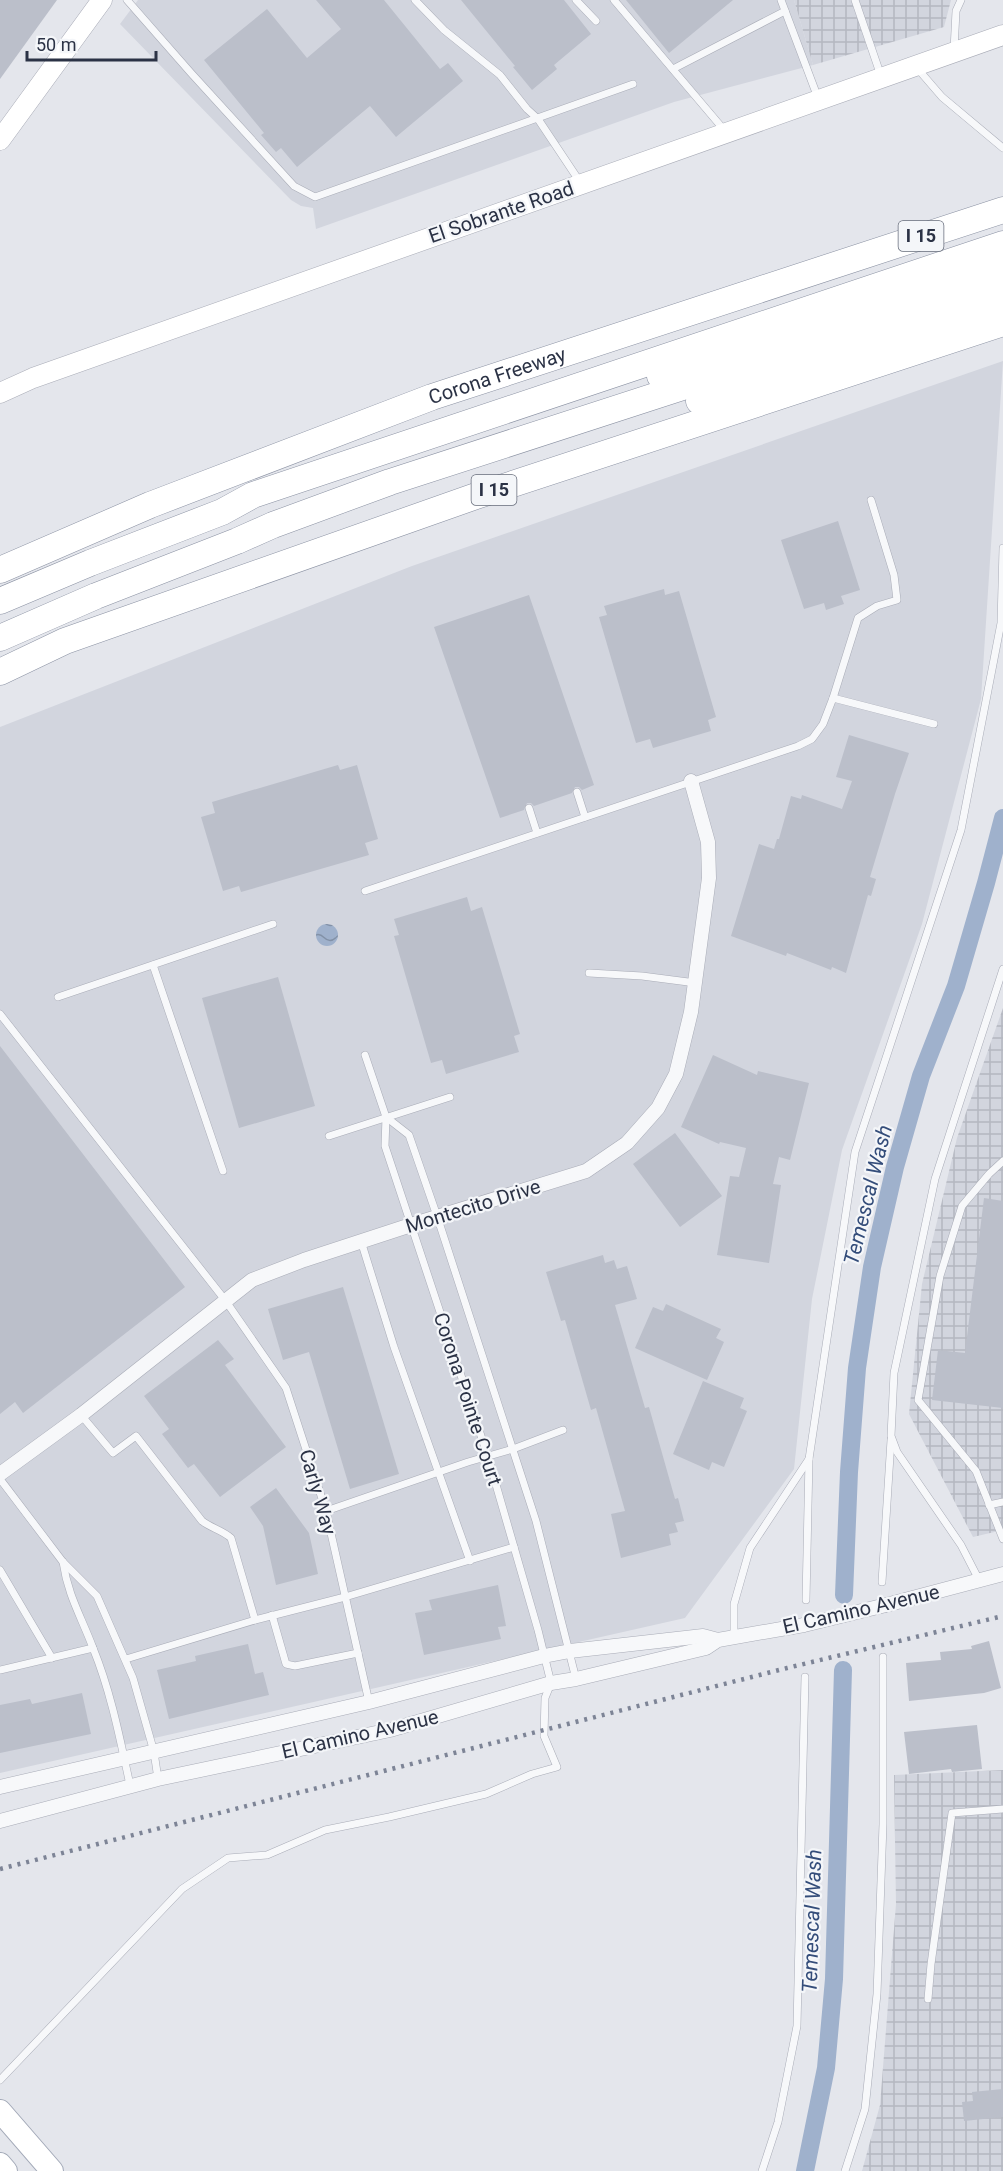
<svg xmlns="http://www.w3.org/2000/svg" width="1003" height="2171" viewBox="0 0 1003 2171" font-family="Roboto,sans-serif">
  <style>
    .built { fill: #d2d5de }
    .industrial { fill: url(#industrial-grid) }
    .water { fill: url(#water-waves) }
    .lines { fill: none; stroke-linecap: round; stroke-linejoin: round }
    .canal { stroke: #9fb1cc; stroke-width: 18 }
    .building { fill: #bbbfca }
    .lane-casing { stroke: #a9acb7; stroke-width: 8 }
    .street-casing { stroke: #a9acb7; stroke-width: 15 }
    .secondary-casing { stroke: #a9acb7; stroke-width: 21 }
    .primary-casing { stroke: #a3aab8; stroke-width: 24 }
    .highway-casing { stroke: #8b92a3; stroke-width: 27 }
    .lane { stroke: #f7f8fa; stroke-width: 7 }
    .street { stroke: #f7f8fa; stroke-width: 14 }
    .secondary { stroke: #fff; stroke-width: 20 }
    .primary { stroke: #fff; stroke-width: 22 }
    .highway { stroke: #fff; stroke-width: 26 }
    .rail { stroke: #7d8496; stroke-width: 4.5; stroke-dasharray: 3 6; stroke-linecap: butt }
    .street-bridge-casing { stroke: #a9acb7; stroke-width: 15; stroke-linecap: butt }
    .street-bridge { stroke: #f7f8fa; stroke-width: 14 }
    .labels { text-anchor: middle; stroke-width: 4.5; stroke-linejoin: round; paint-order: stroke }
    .shield { fill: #f4f6f9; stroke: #676d7b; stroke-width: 1.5 }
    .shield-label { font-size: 18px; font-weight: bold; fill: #2b3245 }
    .street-label { font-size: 20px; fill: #2b3245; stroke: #f4f6f9 }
    .water-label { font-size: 21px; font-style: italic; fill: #344d7a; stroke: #f4f6f9 }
  </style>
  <defs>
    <pattern id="industrial-grid" width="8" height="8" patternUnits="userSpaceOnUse" patternTransform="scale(1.5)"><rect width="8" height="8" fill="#d2d5de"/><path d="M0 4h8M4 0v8" fill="none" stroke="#b4b7c0"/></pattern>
    <pattern id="water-waves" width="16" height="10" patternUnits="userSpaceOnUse" patternTransform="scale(1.5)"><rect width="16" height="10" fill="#9fb1cc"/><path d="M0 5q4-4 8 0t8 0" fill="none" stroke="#8291a7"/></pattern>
  </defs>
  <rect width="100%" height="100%" fill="#e4e6ec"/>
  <g class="built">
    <polygon points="138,0 794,0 813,65 674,102 316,229 313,208 301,206 291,200 120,24"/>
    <polygon points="1003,361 981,699 922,924 842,1150 812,1299 794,1469 685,1618 0,1773 0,727 412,566"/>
  </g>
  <g class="industrial">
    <polygon points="794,0 951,0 944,27 813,65"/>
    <polygon points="1003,1008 1003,1530 973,1537 909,1414 922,1284 957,1138"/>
    <polygon points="1003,1770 1003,2171 862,2171 880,2105 896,1904 894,1775"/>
  </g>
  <circle class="water" cx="327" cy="935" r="11"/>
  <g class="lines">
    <g class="canal">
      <polyline points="844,1595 849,1472 857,1368 872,1267 895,1167 921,1076 956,986 986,883 1003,818"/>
      <polyline points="805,2171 826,2068 834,1979 843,1670"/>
    </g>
  </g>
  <g class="building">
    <polygon points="0,0 57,0 0,79"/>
    <polygon points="316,0 384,0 440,69 448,63 463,81 396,137 370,106 297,167 281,148 276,152 261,135 264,133 204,60 267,9 307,58 341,29"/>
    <polygon points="461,0 564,0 591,34 554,65 557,69 532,90 513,67 515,66"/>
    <polygon points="626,0 733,0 669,53"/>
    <polygon points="838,521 860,590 841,596 844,604 826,610 824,603 804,609 781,540"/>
    <polygon points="664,589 665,595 679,591 716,717 708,720 711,731 653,748 650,739 636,743 599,617 607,615 604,606"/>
    <polygon points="529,595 594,785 582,790 579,787 575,787 572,793 534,806 531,803 527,803 524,810 500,818 434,627"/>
    <polygon points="849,735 909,753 895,794 870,877 876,879 871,896 868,895 846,973 832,967 831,970 787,953 786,956 731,936 759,844 774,849 777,839 779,839 791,796 801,799 802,795 842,809 852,781 836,777"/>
    <polygon points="338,765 340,770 357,765 378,839 365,843 369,855 241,892 239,886 223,891 201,817 215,813 212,802"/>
    <polygon points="467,897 471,911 482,907 520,1034 514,1036 519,1052 446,1074 442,1060 431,1063 394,936 399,935 394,919"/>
    <polygon points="278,977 315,1106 239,1128 202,998"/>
    <polygon points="0,1046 185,1287 23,1413 15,1402 0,1414"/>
    <polygon points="713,1055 757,1075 758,1071 809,1083 790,1160 779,1157 773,1184 781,1185 769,1263 717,1255 730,1176 739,1177 746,1148 720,1142 719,1144 681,1127"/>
    <polygon points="675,1133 722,1196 680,1227 633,1164"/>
    <polygon points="984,1198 1003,1201 1003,1408 932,1400 938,1350 965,1353"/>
    <polygon points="603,1255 605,1263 614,1260 617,1269 627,1266 637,1299 615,1305 645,1408 649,1407 675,1499 678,1498 684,1521 675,1523 678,1532 669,1534 671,1545 621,1558 611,1514 625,1511 596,1408 591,1410 565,1320 561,1321 546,1272"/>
    <polygon points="343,1287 399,1474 350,1489 309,1352 283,1360 268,1309"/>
    <polygon points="666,1304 721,1329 716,1338 724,1342 707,1380 635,1348 653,1307 663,1311"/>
    <polygon points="218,1340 234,1359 225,1365 286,1447 220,1497 194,1464 188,1468 162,1434 169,1429 144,1396"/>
    <polygon points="703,1381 744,1398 740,1408 747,1411 724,1467 712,1462 709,1470 673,1454"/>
    <polygon points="276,1488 309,1533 318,1574 276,1585 263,1526 250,1507"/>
    <polygon points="498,1585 506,1626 498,1627 501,1639 424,1655 415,1613 432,1610 429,1600"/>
    <polygon points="989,1641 1001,1688 984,1693 909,1701 906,1663 941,1660 940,1652 972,1649 971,1646"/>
    <polygon points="248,1644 255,1674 263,1672 269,1695 169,1719 157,1670 196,1661 195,1656"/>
    <polygon points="82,1693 91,1734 0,1753 0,1705 30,1699 32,1704"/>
    <polygon points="977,1725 982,1769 952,1772 951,1769 909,1774 904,1732"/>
    <polygon points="1003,2089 1003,2117 964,2121 962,2102 973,2101 972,2092"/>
  </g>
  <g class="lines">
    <g class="lane-casing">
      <g id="lane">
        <polyline points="127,0 191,73 294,186 315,197 633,84"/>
        <polyline points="415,0 444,30 500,75 527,109 538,119 580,182"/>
        <polyline points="576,0 596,21"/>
        <polyline points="614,0 725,131"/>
        <polyline points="781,0 818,98"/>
        <polyline points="855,0 881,76"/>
        <polyline points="954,50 956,11 961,0"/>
        <polyline points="917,68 942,97 1003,148"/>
        <polyline points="673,69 785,11"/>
        <polyline points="833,698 934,724"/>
        <polyline points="577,792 585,817"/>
        <polyline points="529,808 537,833"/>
        <polyline points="365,891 798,746 812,739 823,724 833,698 858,618 877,606 897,600 894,575 871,500"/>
        <polyline points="153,965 223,1171"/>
        <polyline points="589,973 642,976 696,983"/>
        <polyline points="58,997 273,924"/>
        <polyline points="0,1014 225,1300 286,1388 326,1511 369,1702"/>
        <polyline points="365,1055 386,1117 409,1135 437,1216 536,1521 576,1679"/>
        <polyline points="329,1136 450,1097"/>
        <polyline points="1003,1161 989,1174 962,1206 940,1276 918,1400 976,1471 1003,1539"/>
        <polyline points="361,1241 394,1347 470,1561"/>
        <path d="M81 1415 113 1453 136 1436 202 1521C211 1528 222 1530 231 1538L255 1620 345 1597 514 1547"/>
        <polyline points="0,1479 63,1562 97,1596 133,1678 154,1752 158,1779"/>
        <polyline points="989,1505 1003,1502"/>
        <polyline points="326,1511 468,1462 513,1449 563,1430"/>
        <path d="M63 1562C68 1596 81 1616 93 1648 111 1692 120 1739 130 1785"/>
        <polyline points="0,1570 52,1658"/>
        <polyline points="979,1580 961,1545 897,1452 891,1436 894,1373 935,1179 1003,969"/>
        <polyline points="882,1582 891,1440"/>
        <polyline points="806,1600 809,1459"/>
        <polyline points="272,1615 286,1664 295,1666 358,1653"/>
        <polyline points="734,1637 734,1604 750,1548 809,1459 855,1152 961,830 1001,623 1003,548"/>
        <polyline points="126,1659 255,1620"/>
        <polyline points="0,1670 93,1648"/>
        <polyline points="928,1999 931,1964 952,1813 1003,1809"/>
        <polyline points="0,2080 182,1889 228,1858 267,1855 325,1830 389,1817 486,1794 532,1774 557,1767 544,1736 545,1698 551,1683 538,1630 488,1457 385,1146 386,1117"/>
        <polyline points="762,2171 778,2122 797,2026 805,1677"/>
        <polyline points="845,2171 865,2109 877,1994 883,1824 883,1657"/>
      </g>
    </g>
    <g class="street-casing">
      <g id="street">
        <polyline points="0,1474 81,1415 252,1280 304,1260 411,1225 586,1171 627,1143 658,1108 676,1074 691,1012 709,878 708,842 691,781"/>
        <polyline points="886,1605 1003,1574"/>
        <polyline points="0,1787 369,1702 544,1656 570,1651 703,1636 718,1640"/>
        <polyline points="0,1821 158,1779 390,1730 551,1683 576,1679 706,1648 718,1640 804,1625"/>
      </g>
    </g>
    <g class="secondary-casing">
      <g id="secondary">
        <polyline points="0,140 102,0"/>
        <polyline points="0,393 33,378 1003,35"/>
      </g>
    </g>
    <g class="primary-casing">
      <g id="primary">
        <polyline points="0,2111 52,2171"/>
        <polyline points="0,2164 6,2171"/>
      </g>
    </g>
    <g class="highway-casing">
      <g id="highway">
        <polyline points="660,376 1003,263"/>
        <polyline points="699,401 1003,305"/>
        <path id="s1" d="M0 570 150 505 432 397 1003 210"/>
        <polyline points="0,601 90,563 222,512 253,495 1003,244"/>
        <polyline points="0,638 96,596 237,541 273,525 390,482 1003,283"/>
        <polyline points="0,672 65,641 476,496 1003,323"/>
      </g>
    </g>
    <use href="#lane" class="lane"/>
    <use href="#street" class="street"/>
    <use href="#secondary" class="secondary"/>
    <use href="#primary" class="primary"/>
    <use href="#highway" class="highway"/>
    <polyline class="rail" points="0,1869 787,1668 1003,1616"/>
    <g class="street-bridge-casing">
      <polyline id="street-bridge" points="804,1625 886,1605"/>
    </g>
    <use href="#street-bridge" class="street-bridge"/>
  </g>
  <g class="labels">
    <g class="shield">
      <rect x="898.5" y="221" width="45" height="30" rx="4.5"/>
      <rect x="471.5" y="475" width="45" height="30" rx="4.5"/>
    </g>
    <g class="shield-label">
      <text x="921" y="242">I 15</text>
      <text x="494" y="496">I 15</text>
    </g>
    <g class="street-label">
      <text transform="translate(501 212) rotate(-19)" y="7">El Sobrante Road</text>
      <text dy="7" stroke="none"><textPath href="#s1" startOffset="534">Corona Freeway</textPath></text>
      <text transform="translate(473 1206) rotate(-17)" y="7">Montecito Drive</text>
      <text transform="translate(468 1399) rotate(72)" y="7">Corona Pointe Court</text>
      <text transform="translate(318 1492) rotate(74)" y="7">Carly Way</text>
      <text transform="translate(861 1609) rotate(-13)" y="7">El Camino Avenue</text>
      <text transform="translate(360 1734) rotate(-13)" y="7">El Camino Avenue</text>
    </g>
    <g class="water-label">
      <text transform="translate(868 1195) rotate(-76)" y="7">Temescal Wash</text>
      <text transform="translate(812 1921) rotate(-88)" y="7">Temescal Wash</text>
    </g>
  </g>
  <path d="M27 51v9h129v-9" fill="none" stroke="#2b3245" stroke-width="3"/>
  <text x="36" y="51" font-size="18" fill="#2b3245" stroke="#f4f6f9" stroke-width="4.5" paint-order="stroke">50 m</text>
</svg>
